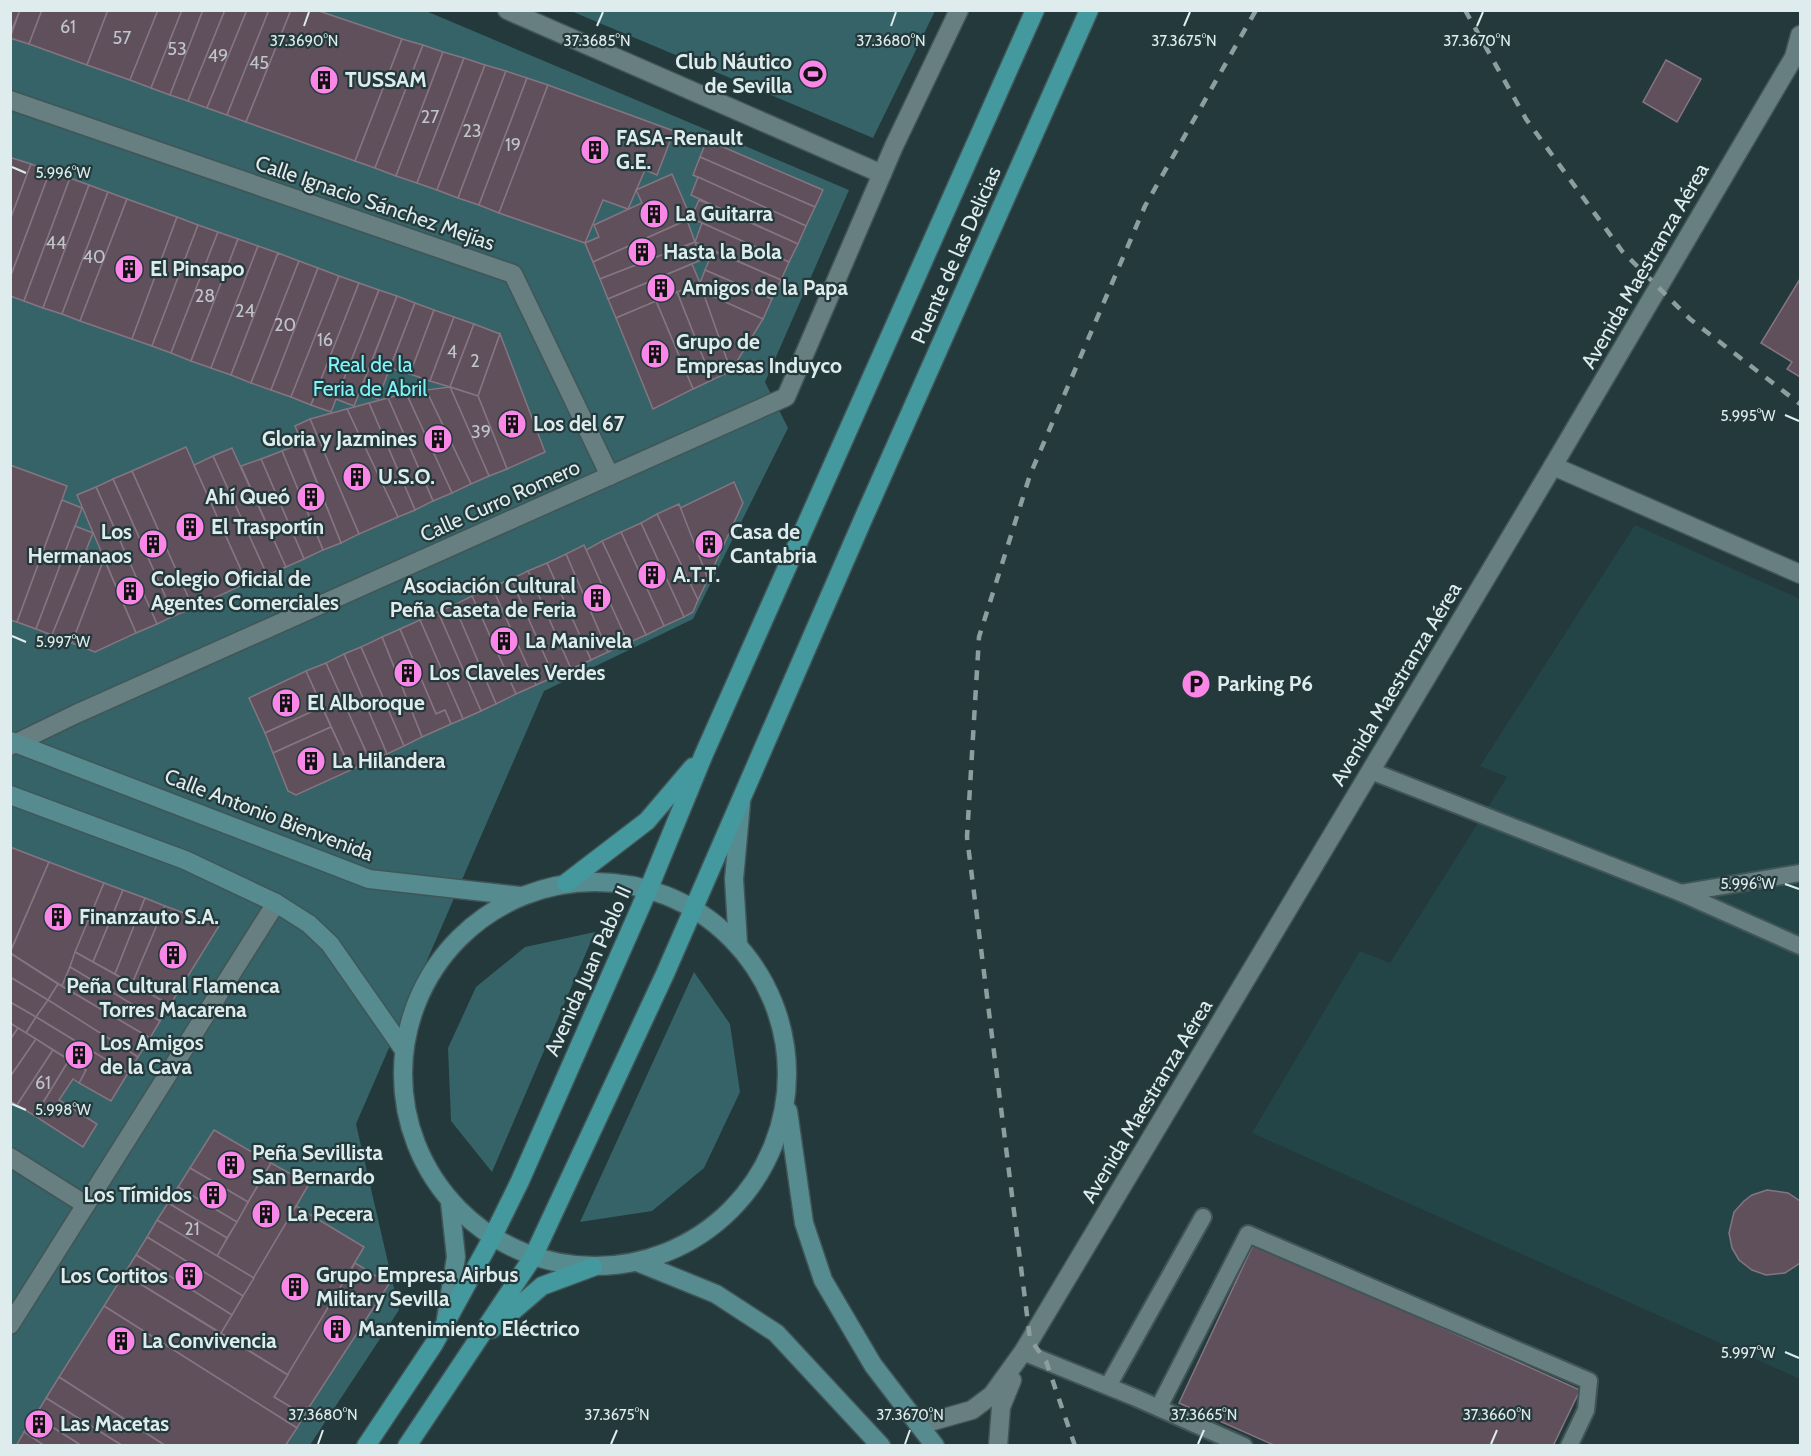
<svg xmlns="http://www.w3.org/2000/svg" width="1811" height="1456" viewBox="0 0 1811 1456" font-family="Cabin,sans-serif">
  <style>
    .built { fill: #244547 }
    .green { fill: #366367 }
    .building { fill: #60505c; stroke: #857582; stroke-width: 1.5 }
    .lines { fill: none; stroke-linecap: round; stroke-linejoin: round }
    .lane-casing { stroke: #415557; stroke-width: 20 }
    .street-casing { stroke: #415557; stroke-width: 21 }
    .secondary-casing { stroke: #415557; stroke-width: 21 }
    .primary-casing { stroke: #415557; stroke-width: 21 }
    .lane { stroke: #677f81; stroke-width: 16 }
    .street { stroke: #677f81; stroke-width: 18 }
    .secondary { stroke: #568c90; stroke-width: 18 }
    .primary { stroke: #44999f; stroke-width: 18 }
    .rail { stroke: #8d9e9f; stroke-width: 4.5; stroke-dasharray: 10 10; stroke-linecap: butt }
    .ticks { fill: none; stroke: #dfeced; stroke-width: 2 }
    .labels { text-anchor: middle; stroke-width: 4.5; stroke-linejoin: round; paint-order: stroke }
    .number-label { font-size: 18px; fill: #bfc5c9 }
    .poi-label { font-size: 21px; font-weight: bold; fill: #dfeced; stroke: #23393b; text-anchor: start }
    .street-label { font-size: 21px; fill: #dfeced; stroke: #23393b }
    .park-label { font-size: 21px; fill: #80f4fc; stroke: #23393b }
    .ticks-label { font-size: 15px; text-anchor: middle; fill: #dfeced; stroke: #23393b; stroke-width: 4.5; stroke-linejoin: round; paint-order: stroke }
  </style>
  <rect width="100%" height="100%" fill="#23393b"/>
  <polygon class="built" points="1635,525 1800,599 1800,1379 1252,1133 1360,951 1390,963 1507,777 1480,766"/>
  <g class="green">
    <polygon points="10,11 426,11 849,190 765,382 788,428 693,619 544,691 356,1124 399,1310 310,1445 11,1445"/>
    <polygon points="571,11 935,10 935,11 873,138"/>
    <polygon points="595,932 492,1172 451,1121 448,1048 476,987 525,947"/>
    <polygon points="694,972 730,1024 740,1092 704,1168 652,1211 580,1222"/>
  </g>
  <g class="building">
    <polygon points="10,10 20,10 10,34"/>
    <polygon points="20,10 42,10 29,44 10,38"/>
    <polygon points="42,10 108,10 87,65 29,44"/>
    <polygon points="108,10 158,10 130,80 87,65"/>
    <polygon points="158,10 182,10 151,88 130,80"/>
    <polygon points="182,10 203,10 170,95 151,88"/>
    <polygon points="203,10 225,10 188,101 170,95"/>
    <polygon points="225,10 247,10 207,108 188,101"/>
    <polygon points="247,10 269,10 227,115 207,108"/>
    <polygon points="269,10 291,10 246,122 227,115"/>
    <polygon points="291,10 316,10 402,39 355,161 246,122"/>
    <polygon points="402,39 423,45 375,168 355,161"/>
    <polygon points="423,45 443,52 396,176 375,168"/>
    <polygon points="443,52 464,58 417,183 396,176"/>
    <polygon points="464,58 485,65 437,190 417,183"/>
    <polygon points="1666,60 1701,79 1677,122 1643,102"/>
    <polygon points="485,65 506,71 458,198 437,190"/>
    <polygon points="506,71 527,78 479,205 458,198"/>
    <polygon points="527,78 548,85 499,213 479,205"/>
    <polygon points="548,85 674,131 657,175 645,170 628,209 603,200 585,243 499,213"/>
    <polygon points="707,140 823,190 815,207 700,157"/>
    <polygon points="700,157 815,207 806,226 693,175"/>
    <polygon points="12,158 31,164 10,220 10,161"/>
    <polygon points="31,164 50,171 10,278 10,220"/>
    <polygon points="50,171 70,178 24,301 10,296 10,278"/>
    <polygon points="672,174 691,218 593,262 585,243 599,237 594,225 642,203 636,190"/>
    <polygon points="698,177 806,226 798,244 691,195"/>
    <polygon points="70,178 89,185 43,308 24,301"/>
    <polygon points="89,185 108,192 62,314 43,308"/>
    <polygon points="108,192 127,199 80,321 62,314"/>
    <polygon points="127,199 177,217 132,339 80,321"/>
    <polygon points="699,200 798,244 789,262 691,218"/>
    <polygon points="177,217 198,225 152,346 132,339"/>
    <polygon points="687,220 695,242 600,279 593,262"/>
    <polygon points="702,223 789,262 781,280 695,242"/>
    <polygon points="198,225 218,232 171,353 152,346"/>
    <polygon points="218,232 238,239 191,361 171,353"/>
    <polygon points="238,239 258,246 211,368 191,361"/>
    <polygon points="695,242 701,260 608,299 600,279"/>
    <polygon points="258,246 278,253 231,375 211,368"/>
    <polygon points="713,251 781,280 772,299 705,270"/>
    <polygon points="278,253 299,261 251,383 231,375"/>
    <polygon points="299,261 318,268 271,390 251,383"/>
    <polygon points="692,264 700,283 616,318 608,299"/>
    <polygon points="318,268 339,276 291,397 271,390"/>
    <polygon points="705,270 772,299 763,319 703,292 700,283"/>
    <polygon points="339,276 359,283 311,405 291,397"/>
    <polygon points="1800,279 1800,377 1787,369 1792,362 1761,343"/>
    <polygon points="359,283 379,290 331,412 311,405"/>
    <polygon points="700,283 731,371 712,380 677,292"/>
    <polygon points="379,290 397,296 354,406 336,399"/>
    <polygon points="677,292 712,380 693,389 656,301"/>
    <polygon points="703,292 763,319 731,371"/>
    <polygon points="397,296 415,303 378,399 360,392"/>
    <polygon points="656,301 693,389 653,409 616,318"/>
    <polygon points="415,303 434,310 410,374 390,368"/>
    <polygon points="434,310 454,317 430,381 410,374"/>
    <polygon points="454,317 474,324 450,387 430,381"/>
    <polygon points="474,324 500,334 478,396 450,387"/>
    <polygon points="500,334 545,452 507,469 478,396"/>
    <polygon points="450,387 478,396 507,469 489,476"/>
    <polygon points="450,387 489,476 471,484 426,390"/>
    <polygon points="426,390 471,484 452,493 406,393"/>
    <polygon points="406,393 452,493 433,501 388,398"/>
    <polygon points="388,398 433,501 415,510 369,403"/>
    <polygon points="369,403 415,510 398,517 347,409"/>
    <polygon points="347,409 398,517 359,534 310,419"/>
    <polygon points="310,419 359,534 341,543 295,426"/>
    <polygon points="301,443 341,543 323,550 282,451"/>
    <polygon points="186,447 247,583 193,608 132,471"/>
    <polygon points="232,448 286,567 267,575 213,456"/>
    <polygon points="282,451 323,550 304,559 261,459"/>
    <polygon points="213,456 267,575 247,583 194,465"/>
    <polygon points="261,459 304,559 286,567 241,466"/>
    <polygon points="10,465 67,486 17,622 10,620"/>
    <polygon points="132,471 193,608 174,616 113,479"/>
    <polygon points="113,479 174,616 157,624 96,487"/>
    <polygon points="734,482 743,503 708,579 680,508"/>
    <polygon points="96,487 157,624 136,633 77,495"/>
    <polygon points="62,500 82,508 36,629 17,622"/>
    <polygon points="679,504 708,579 698,600 657,514"/>
    <polygon points="657,514 698,600 693,612 684,617 641,523"/>
    <polygon points="641,523 684,617 664,626 621,532"/>
    <polygon points="75,526 93,533 52,635 36,629"/>
    <polygon points="621,532 664,626 646,635 602,541"/>
    <polygon points="602,541 646,635 628,643 586,550"/>
    <polygon points="584,545 628,643 608,652 566,554"/>
    <polygon points="86,552 104,559 72,643 52,635"/>
    <polygon points="566,554 608,652 591,660 547,563"/>
    <polygon points="104,559 136,633 95,652 72,643"/>
    <polygon points="547,563 591,660 571,669 528,571"/>
    <polygon points="528,571 571,669 554,677 511,579"/>
    <polygon points="511,579 554,677 536,685 492,587"/>
    <polygon points="492,587 536,685 516,694 472,596"/>
    <polygon points="472,596 516,694 496,704 454,605"/>
    <polygon points="454,605 496,704 481,711 438,612"/>
    <polygon points="438,612 481,711 463,719 420,620"/>
    <polygon points="420,620 463,719 451,724 445,710 436,714 400,629"/>
    <polygon points="400,629 436,714 445,710 451,724 422,737 382,637"/>
    <polygon points="382,637 422,737 404,746 361,647"/>
    <polygon points="361,647 404,746 387,754 344,654"/>
    <polygon points="344,654 387,754 370,761 326,663"/>
    <polygon points="326,663 370,761 351,770 306,671"/>
    <polygon points="306,671 322,707 265,733 249,698"/>
    <polygon points="322,707 331,727 273,753 265,733"/>
    <polygon points="331,727 351,770 296,795 288,791 273,753"/>
    <polygon points="10,847 49,862 10,952"/>
    <polygon points="49,862 104,883 62,986 10,953"/>
    <polygon points="104,883 123,890 93,962 75,952"/>
    <polygon points="123,890 145,898 115,974 93,962"/>
    <polygon points="145,898 165,906 132,984 115,974"/>
    <polygon points="165,906 219,926 170,1005 132,984"/>
    <polygon points="75,952 170,1005 160,1021 70,967"/>
    <polygon points="10,953 58,984 48,1000 10,977"/>
    <polygon points="70,967 160,1021 150,1038 62,986"/>
    <polygon points="10,977 48,1000 36,1017 10,1002"/>
    <polygon points="58,984 150,1038 138,1057 48,1000"/>
    <polygon points="48,1000 138,1057 128,1073 36,1017"/>
    <polygon points="10,1002 36,1017 26,1033 10,1023"/>
    <polygon points="36,1017 128,1073 111,1101 79,1083 86,1070 26,1033"/>
    <polygon points="10,1023 18,1028 10,1040"/>
    <polygon points="18,1028 36,1039 10,1077 10,1040"/>
    <polygon points="36,1039 53,1050 17,1105 10,1101 10,1077"/>
    <polygon points="53,1050 69,1060 35,1116 17,1105"/>
    <polygon points="69,1060 86,1070 79,1083 73,1079 59,1100 97,1124 83,1147 35,1116"/>
    <polygon points="214,1130 271,1163 248,1202 190,1168"/>
    <polygon points="271,1163 309,1184 254,1278 217,1256"/>
    <polygon points="190,1168 248,1202 237,1222 178,1187"/>
    <polygon points="178,1187 237,1222 227,1238 168,1203"/>
    <polygon points="1767,1190 1788,1193 1800,1201 1800,1263 1785,1273 1766,1275 1752,1270 1739,1260 1732,1248 1729,1233 1734,1212 1744,1201 1752,1195"/>
    <polygon points="168,1203 227,1238 217,1256 157,1220"/>
    <polygon points="296,1206 364,1247 288,1375 221,1333"/>
    <polygon points="157,1220 254,1278 243,1296 147,1237"/>
    <polygon points="147,1237 243,1296 232,1315 136,1255"/>
    <polygon points="1254,1243 1580,1390 1553,1446 1276,1446 1179,1403"/>
    <polygon points="136,1255 232,1315 221,1333 124,1274"/>
    <polygon points="355,1263 389,1284 304,1415 274,1397"/>
    <polygon points="124,1274 288,1375 274,1397 304,1415 297,1428 104,1306"/>
    <polygon points="104,1306 297,1428 285,1446 166,1446 59,1377"/>
    <polygon points="59,1377 166,1446 123,1446 46,1398"/>
    <polygon points="46,1398 123,1446 82,1446 35,1416"/>
    <polygon points="35,1416 82,1446 45,1446 24,1432"/>
    <polygon points="24,1432 45,1446 16,1446"/>
  </g>
  <g class="lines">
    <g class="lane-casing">
      <g id="lane">
        <polyline points="1371,771 1681,893 1800,946"/>
        <polyline points="1681,893 1800,873"/>
        <polyline points="1023,1352 1134,1397 1244,1446"/>
        <polyline points="1108,1386 1203,1217"/>
        <polyline points="1159,1407 1248,1234 1589,1381 1586,1410 1569,1446"/>
      </g>
    </g>
    <g class="street-casing">
      <g id="street">
        <polyline points="507,10 882,174"/>
        <polyline points="10,100 513,274 610,476"/>
        <polyline points="1553,466 1800,574"/>
        <polyline points="10,746 76,714 786,397 894,146 959,10"/>
        <polyline points="10,1157 86,1205"/>
        <polyline points="10,1325 276,903"/>
        <polyline points="919,1425 972,1410 992,1395 1023,1352 1553,466 1794,57 1800,35"/>
        <polyline points="998,1446 1001,1407 1012,1380"/>
      </g>
    </g>
    <g class="secondary-casing">
      <g id="secondary">
        <polyline points="10,741 369,879 520,896"/>
        <polyline points="10,795 185,860 276,903 309,924 330,944 404,1050"/>
        <circle cx="595" cy="1074" r="192"/>
        <polyline points="738,944 734,879 741,803"/>
        <polyline points="788,1111 804,1223 823,1280 873,1365 935,1446"/>
        <polyline points="637,1262 716,1294 776,1333 881,1446"/>
        <polyline points="446,1319 456,1257 450,1202"/>
      </g>
    </g>
    <g class="primary-casing">
      <g id="primary">
        <polyline points="566,883 647,821 693,767"/>
        <polyline points="492,1329 542,1286 593,1267"/>
        <polyline points="366,1446 434,1344 492,1238 520,1181 649,888 704,754 1035,10"/>
        <polyline points="407,1446 533,1257 665,974 864,517 1089,10"/>
      </g>
    </g>
    <use href="#lane" class="lane"/>
    <use href="#street" class="street"/>
    <use href="#secondary" class="secondary"/>
    <use href="#primary" class="primary"/>
    <g class="rail">
      <polyline points="1465,10 1526,119 1622,251 1690,319 1800,404"/>
      <polyline points="1075,1446 1046,1361 1030,1339 967,837 979,637 1030,475 1145,206 1256,10"/>
    </g>
  </g>
  <path class="ticks" d="M304 26 309 12M597 26 603 12M891 26 896 12M1184 26 1190 12M1477 26 1483 12M12 167 26 173M1785 415 1799 421M12 636 26 642M1785 884 1799 889M12 1104 26 1110M1785 1352 1799 1358M318 1444 323 1430M611 1444 617 1430M905 1444 910 1430M1198 1444 1204 1430M1491 1444 1497 1430"/>
  <defs>
    <g id="stadium-disc" transform="scale(1.5)"><circle r="9.5" fill="#fa87e7" stroke="#23393b"/><path d="M0-5a6.5 5 0 1 0 0 10a6.5 5 0 1 0 0-10ZM-3.5-1.8h7v3.6h-7Z" fill="#111"/></g>
    <g id="building-disc" transform="scale(1.5)"><circle r="9.5" fill="#fa87e7" stroke="#23393b"/><path d="M-4-6H4V6H1V3H-1V6H-4ZM-2.5-4.3h1.7v1.8h-1.7ZM.8-4.3h1.7v1.8H.8ZM-2.5-1h1.7V.8h-1.7ZM.8-1h1.7V.8H.8Z" fill="#111"/></g>
    <g id="parking-disc" transform="scale(1.5)"><circle r="9.5" fill="#fa87e7" stroke="#23393b"/><path d="M-3.5-5.5H1a3.5 3.5 0 0 1 0 7H-1V5.5H-3.5ZM-1-3.4V-.6H.8a1.4 1.4 0 0 0 0-2.8Z" fill="#111"/></g>
  </defs>
  <g fill-rule="evenodd">
    <use href="#stadium-disc" x="813" y="74"/>
    <use href="#building-disc" x="324" y="80"/>
    <use href="#building-disc" x="595" y="150"/>
    <use href="#building-disc" x="654" y="214"/>
    <use href="#building-disc" x="642" y="252"/>
    <use href="#building-disc" x="129" y="269"/>
    <use href="#building-disc" x="661" y="288"/>
    <use href="#building-disc" x="655" y="354"/>
    <use href="#building-disc" x="512" y="424"/>
    <use href="#building-disc" x="438" y="439"/>
    <use href="#building-disc" x="357" y="477"/>
    <use href="#building-disc" x="311" y="497"/>
    <use href="#building-disc" x="190" y="527"/>
    <use href="#building-disc" x="153" y="544"/>
    <use href="#building-disc" x="709" y="544"/>
    <use href="#building-disc" x="652" y="575"/>
    <use href="#building-disc" x="130" y="591"/>
    <use href="#building-disc" x="597" y="598"/>
    <use href="#building-disc" x="504" y="641"/>
    <use href="#building-disc" x="408" y="673"/>
    <use href="#parking-disc" x="1196" y="684"/>
    <use href="#building-disc" x="286" y="703"/>
    <use href="#building-disc" x="311" y="761"/>
    <use href="#building-disc" x="58" y="917"/>
    <use href="#building-disc" x="173" y="955"/>
    <use href="#building-disc" x="79" y="1055"/>
    <use href="#building-disc" x="231" y="1165"/>
    <use href="#building-disc" x="213" y="1195"/>
    <use href="#building-disc" x="266" y="1214"/>
    <use href="#building-disc" x="189" y="1276"/>
    <use href="#building-disc" x="295" y="1287"/>
    <use href="#building-disc" x="337" y="1329"/>
    <use href="#building-disc" x="121" y="1341"/>
    <use href="#building-disc" x="39" y="1424"/>
  </g>
  <g class="labels">
    <g class="number-label">
      <text x="68" y="33">61</text>
      <text x="122" y="44">57</text>
      <text x="177" y="55">53</text>
      <text x="218" y="62">49</text>
      <text x="259" y="69">45</text>
      <text x="430" y="123">27</text>
      <text x="472" y="137">23</text>
      <text x="513" y="151">19</text>
      <text x="56" y="249">44</text>
      <text x="94" y="263">40</text>
      <text x="205" y="302">28</text>
      <text x="245" y="317">24</text>
      <text x="285" y="331">20</text>
      <text x="325" y="346">16</text>
      <text x="452" y="358">4</text>
      <text x="475" y="367">2</text>
      <text x="481" y="438">39</text>
      <text x="43" y="1089">61</text>
      <text x="192" y="1235">21</text>
    </g>
    <g class="poi-label">
      <text x="792" y="69" text-anchor="end">Club Náutico<tspan x="792" dy="24">de Sevilla</tspan></text>
      <text x="345" y="87">TUSSAM</text>
      <text x="616" y="145">FASA-Renault<tspan x="616" dy="24">G.E.</tspan></text>
      <text x="675" y="221">La Guitarra</text>
      <text x="663" y="259">Hasta la Bola</text>
      <text x="150" y="276">El Pinsapo</text>
      <text x="682" y="295">Amigos de la Papa</text>
      <text x="676" y="349">Grupo de<tspan x="676" dy="24">Empresas Induyco</tspan></text>
      <text x="533" y="431">Los del 67</text>
      <text x="417" y="446" text-anchor="end">Gloria y Jazmines</text>
      <text x="378" y="484">U.S.O.</text>
      <text x="290" y="504" text-anchor="end">Ahí Queó</text>
      <text x="211" y="534">El Trasportín</text>
      <text x="132" y="539" text-anchor="end">Los<tspan x="132" dy="24">Hermanaos</tspan></text>
      <text x="730" y="539">Casa de<tspan x="730" dy="24">Cantabria</tspan></text>
      <text x="673" y="582">A.T.T.</text>
      <text x="151" y="586">Colegio Oficial de<tspan x="151" dy="24">Agentes Comerciales</tspan></text>
      <text x="576" y="593" text-anchor="end">Asociación Cultural<tspan x="576" dy="24">Peña Caseta de Feria</tspan></text>
      <text x="525" y="648">La Manivela</text>
      <text x="429" y="680">Los Claveles Verdes</text>
      <text x="1217" y="691">Parking P6</text>
      <text x="307" y="710">El Alboroque</text>
      <text x="332" y="768">La Hilandera</text>
      <text x="79" y="924">Finanzauto S.A.</text>
      <text x="173" y="993" text-anchor="middle">Peña Cultural Flamenca<tspan x="173" dy="24">Torres Macarena</tspan></text>
      <text x="100" y="1050">Los Amigos<tspan x="100" dy="24">de la Cava</tspan></text>
      <text x="252" y="1160">Peña Sevillista<tspan x="252" dy="24">San Bernardo</tspan></text>
      <text x="192" y="1202" text-anchor="end">Los Tímidos</text>
      <text x="287" y="1221">La Pecera</text>
      <text x="316" y="1282">Grupo Empresa Airbus<tspan x="316" dy="24">Military Sevilla</tspan></text>
      <text x="168" y="1283" text-anchor="end">Los Cortitos</text>
      <text x="358" y="1336">Mantenimiento Eléctrico</text>
      <text x="142" y="1348">La Convivencia</text>
      <text x="60" y="1431">Las Macetas</text>
    </g>
    <g class="street-label">
      <text transform="translate(375 203) rotate(19)" y="7">Calle Ignacio Sánchez Mejías</text>
      <text transform="translate(956 255) rotate(-66)" y="7">Puente de las Delicias</text>
      <text transform="translate(1645 266) rotate(-60)" y="7">Avenida Maestranza Aérea</text>
      <text transform="translate(500 501) rotate(-24)" y="7">Calle Curro Romero</text>
      <text transform="translate(1396 684) rotate(-59)" y="7">Avenida Maestranza Aérea</text>
      <text transform="translate(269 815) rotate(21)" y="7">Calle Antonio Bienvenida</text>
      <text transform="translate(588 971) rotate(-66)" y="7">Avenida Juan Pablo II</text>
      <text transform="translate(1147 1101) rotate(-59)" y="7">Avenida Maestranza Aérea</text>
    </g>
    <g class="park-label">
      <text x="370" y="372">Real de la<tspan x="370" dy="24">Feria de Abril</tspan></text>
    </g>
  </g>
  <g class="ticks-label">
    <text x="304" y="46">37.3690°N</text>
    <text x="597" y="46">37.3685°N</text>
    <text x="891" y="46">37.3680°N</text>
    <text x="1184" y="46">37.3675°N</text>
    <text x="1477" y="46">37.3670°N</text>
    <text x="63" y="178">5.996°W</text>
    <text x="1748" y="421">5.995°W</text>
    <text x="63" y="647">5.997°W</text>
    <text x="1748" y="889">5.996°W</text>
    <text x="63" y="1115">5.998°W</text>
    <text x="1748" y="1358">5.997°W</text>
    <text x="323" y="1420">37.3680°N</text>
    <text x="617" y="1420">37.3675°N</text>
    <text x="910" y="1420">37.3670°N</text>
    <text x="1204" y="1420">37.3665°N</text>
    <text x="1497" y="1420">37.3660°N</text>
  </g>
  <rect width="1811" height="1456" fill="none" stroke="#dfeced" stroke-width="24"/>
</svg>
